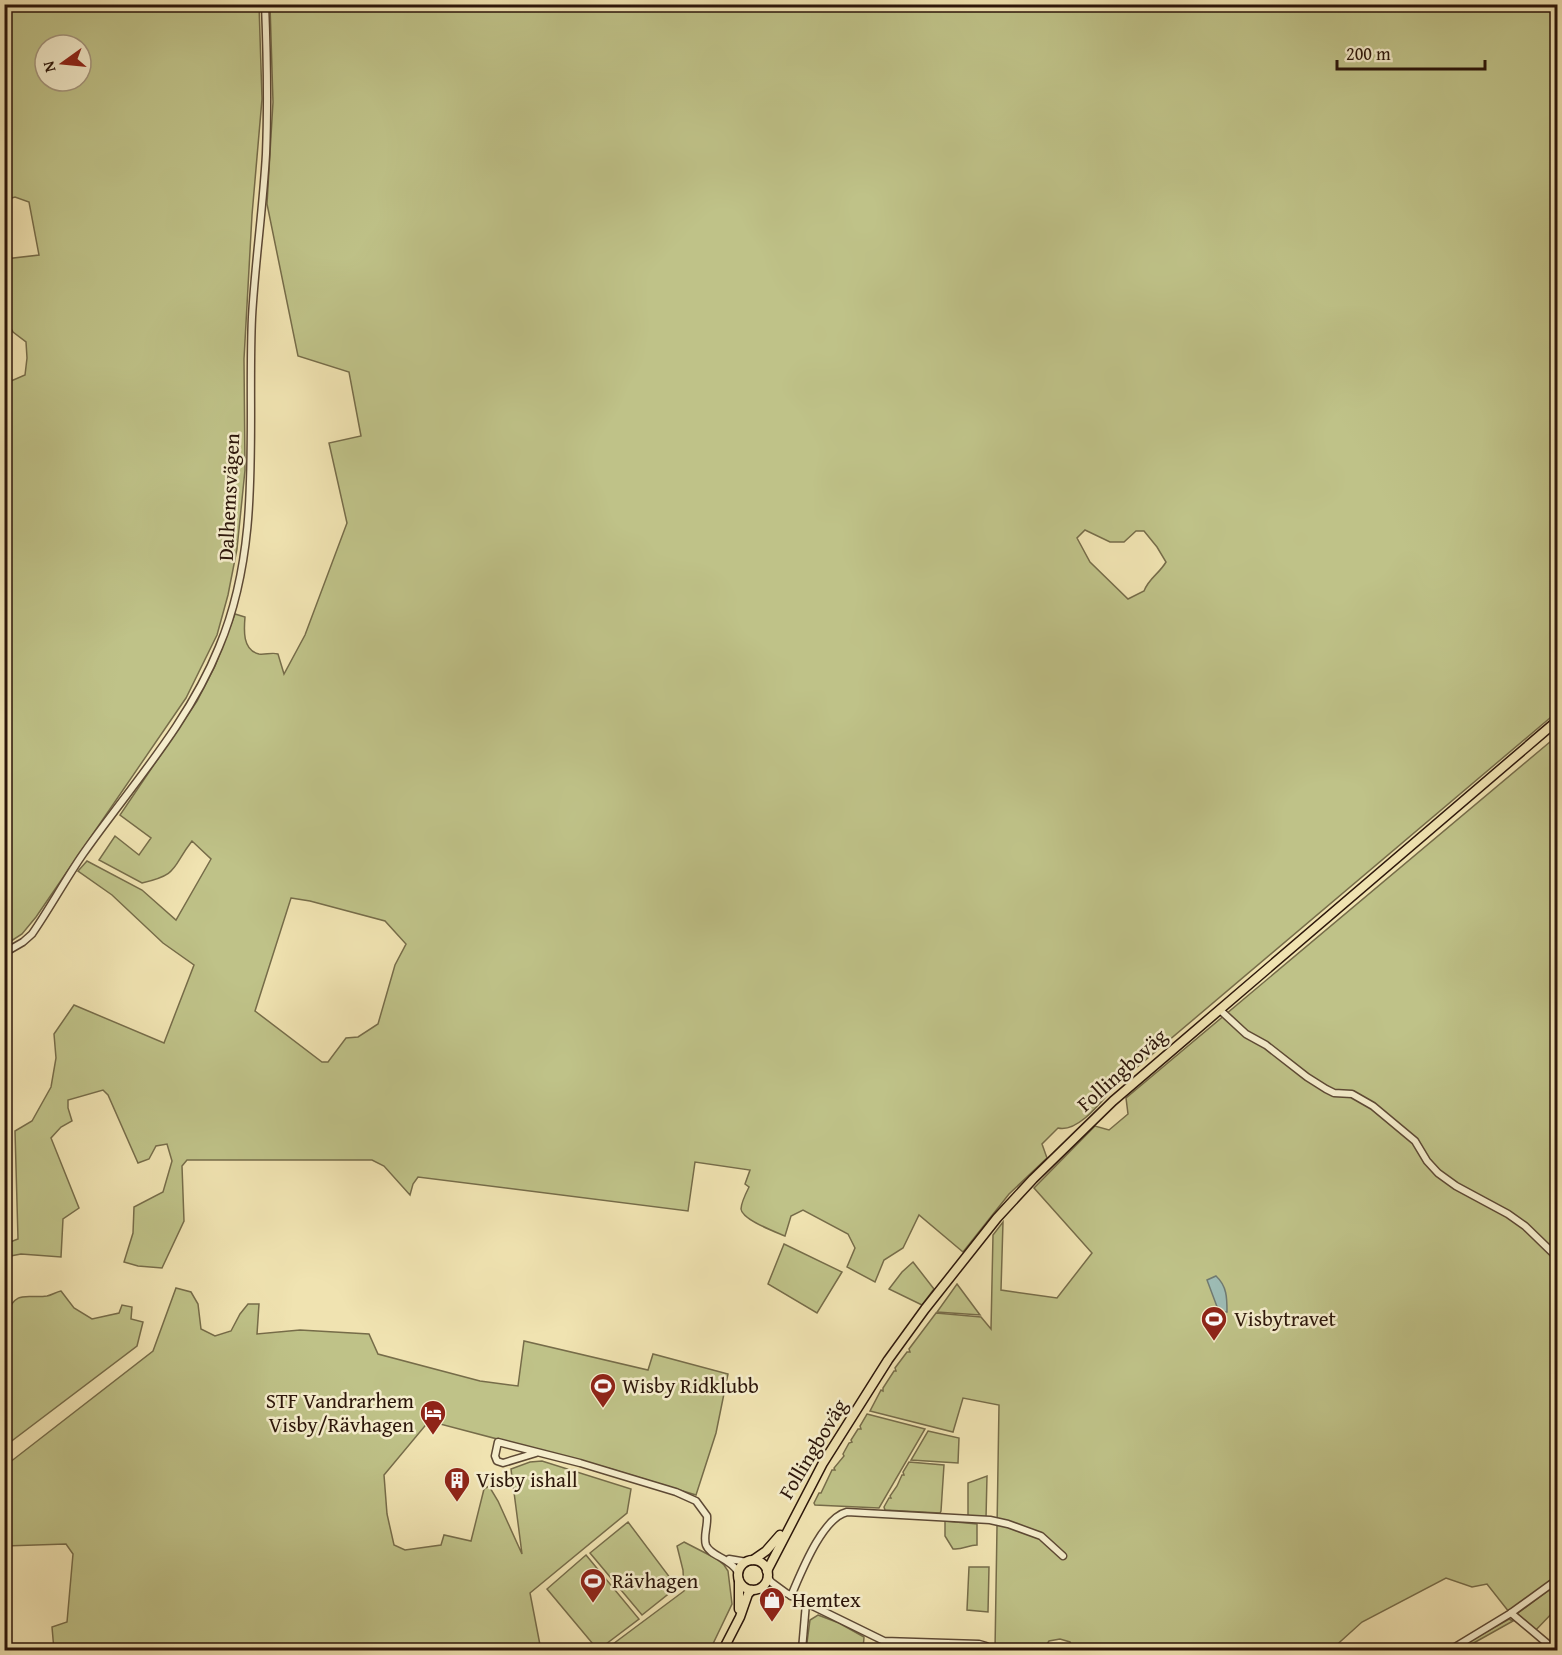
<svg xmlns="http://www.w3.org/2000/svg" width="1562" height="1655" viewBox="0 0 1562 1655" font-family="'Gentium Book Plus',serif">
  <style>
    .green { fill: #bfc288; stroke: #766c49; stroke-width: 1.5; fill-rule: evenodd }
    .water { fill: #9dbcb5; stroke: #707a71; stroke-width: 1.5 }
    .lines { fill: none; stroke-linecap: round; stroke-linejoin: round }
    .minor-casing { stroke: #5d4934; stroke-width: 9 }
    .major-casing { stroke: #2c160a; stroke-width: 11 }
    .minor { stroke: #f5edcc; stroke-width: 6 }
    .major { stroke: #f0e3b1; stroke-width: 8 }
    .labels { text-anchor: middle; stroke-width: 5; stroke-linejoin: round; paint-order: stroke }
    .street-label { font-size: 21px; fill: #2c160a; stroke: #f5edcc }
    .poi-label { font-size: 21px; fill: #2c160a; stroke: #f5edcc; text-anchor: start }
  </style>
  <rect width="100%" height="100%" fill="#f0e3b1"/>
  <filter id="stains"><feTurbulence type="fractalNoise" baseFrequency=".00333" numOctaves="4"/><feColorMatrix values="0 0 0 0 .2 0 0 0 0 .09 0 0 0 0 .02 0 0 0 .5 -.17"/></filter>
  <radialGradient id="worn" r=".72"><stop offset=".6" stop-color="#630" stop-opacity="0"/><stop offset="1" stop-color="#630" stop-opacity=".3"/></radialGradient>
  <g class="green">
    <path d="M5 4 259 5 262 99 252 215 244 359 245 470 237 549 228 595 217 635 186 698 36 917 22 934 5 945 4 384 25 375 27 358 26 342 13 332 5 319V259L39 255 29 202 15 197 5 200ZM45 45H81V81H45Z"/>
    <path d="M270 5H1557V712L1116 1085C1103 1099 1079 1133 1058 1128L1042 1144 1047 1158 1009 1194 963 1252 919 1215 903 1248 884 1260 875 1282 847 1267 855 1248 848 1234 803 1210 791 1216 785 1236C776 1232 742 1220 741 1209 741 1203 746 1193 749 1187L745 1184 750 1170 695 1162 688 1211 418 1177 413 1184 410 1195 384 1166 372 1160H187L182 1166 184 1221 162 1268 138 1266 124 1262 133 1233 134 1207 163 1192 172 1161 167 1144 156 1146 149 1159 138 1163 108 1095 103 1090 68 1100V1108L72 1121 61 1127 51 1138 79 1208 63 1219 61 1257 21 1254 5 1257V1244L18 1239 15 1131 32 1121 51 1087 56 1058 54 1034 74 1005 164 1043 194 965 163 943 112 895 78 871 87 861 142 890 176 920 211 859 192 841C171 868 180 874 142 883L99 860 115 836 139 855 151 838 120 815 197 701 215 666 235 614 245 617C244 629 242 650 259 654 265 655 272 652 278 654L284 674 305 635 347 523 329 443 361 436 349 372 298 356 267 204 273 102ZM1085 530 1110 542H1124L1136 531H1144L1157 547 1166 562C1159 574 1149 578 1144 591L1128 599 1090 562 1077 538ZM291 898 310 901 385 921 406 944 395 965 378 1024 358 1037 346 1038 328 1062H322L255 1011Z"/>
    <polygon points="1557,736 1558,1576 1509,1612 1487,1584 1472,1587 1446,1578 1362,1622 1331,1650 1074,1650 1070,1642 1060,1639 1049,1641 1045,1647 1034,1648 1035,1650 995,1650 999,1405 963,1398 953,1432 870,1411 881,1390 883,1391 883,1388 894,1371 896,1371 895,1368 907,1352 910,1352 909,1349 936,1313 981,1317 991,1329 993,1235 1003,1222 1001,1290 1057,1298 1092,1253 1034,1188 1095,1126 1109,1130 1128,1114 1126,1098"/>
    <polygon points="784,1244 842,1272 817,1313 768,1284"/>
    <polygon points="913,1262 934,1289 922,1305 889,1289 902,1272"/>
    <polygon points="957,1284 980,1315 937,1312"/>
    <polygon points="176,1288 191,1292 198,1304 201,1329 215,1336 231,1331 240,1314 248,1304 259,1304 257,1334 300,1330 369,1334 378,1354 480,1381 518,1386 524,1341 648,1370 653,1354 728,1374 716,1433 696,1495 611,1469 429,1421 384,1475 387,1514 394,1545 405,1550 441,1545 444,1535 471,1541 484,1489 489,1486 498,1501 522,1554 511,1469 530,1462 542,1461 631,1489 627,1513 530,1593 541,1650 54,1650 52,1627 67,1622 73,1554 66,1544 5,1546 5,1466 153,1351"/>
    <path d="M61 1291 74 1308 92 1319 119 1313 122 1305 132 1307 131 1319 143 1322 137 1346 5 1446V1314L7 1313C17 1289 27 1299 47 1296 52 1295 56 1292 61 1291Z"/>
    <polygon points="867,1414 925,1429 879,1508 815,1505 814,1503 819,1493 821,1493 832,1470 835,1470 834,1468 844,1456 843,1454 849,1443 852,1442 851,1440 858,1429 861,1429 860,1426"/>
    <polygon points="928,1431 959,1438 958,1463 911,1460"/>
    <polygon points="909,1462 944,1465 941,1511 940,1513 885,1510 884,1507 889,1498 891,1498 890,1496 897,1486 902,1475 904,1475 903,1472"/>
    <polygon points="987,1476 986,1518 968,1517 968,1483"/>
    <path d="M945 1521 977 1524V1545C968 1545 963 1550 953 1549L945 1536Z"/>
    <polygon points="628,1522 677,1587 642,1615 590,1553"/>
    <polygon points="684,1542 717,1559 724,1565 728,1571 732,1604 710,1650 605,1650 684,1591 683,1570 677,1546"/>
    <polygon points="586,1555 639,1619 598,1650 547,1589"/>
    <polygon points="969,1567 989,1567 988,1612 967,1610"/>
    <polygon points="1557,1584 1557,1608 1534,1632 1518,1617 1518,1613"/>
    <polygon points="818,1615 839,1623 864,1637 863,1650 806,1650 810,1620"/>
    <polygon points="1509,1619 1513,1621 1463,1649 1465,1644"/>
  </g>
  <g class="water">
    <path d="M1216 1276C1227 1286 1227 1298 1227 1312H1219L1207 1280Z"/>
    <polygon points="1166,1644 1178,1644 1175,1650 1121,1650 1139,1646"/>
  </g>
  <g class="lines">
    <g class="minor-casing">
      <g id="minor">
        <path d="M4 953 23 942 32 934C50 908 65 880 83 854 130 787 188 724 219 647 263 543 247 427 252 317 255 263 263 208 266 154 268 104 267 54 265 4"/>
        <polyline points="1220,1010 1246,1034 1266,1045 1307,1077 1326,1089 1334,1093 1352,1094 1373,1106 1415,1141 1427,1161 1438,1173 1456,1186 1508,1214 1525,1226 1558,1258"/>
        <path d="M536 1453 503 1463 497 1461 495 1456 498 1442 580 1463 676 1492 696 1501 707 1516C708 1526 703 1536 706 1545 710 1556 730 1558 738 1572"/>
        <polyline points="729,1559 747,1562"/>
        <polyline points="767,1576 771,1582 786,1593 884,1641 979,1644 986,1646 990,1650"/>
        <polyline points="757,1589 782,1593"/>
        <path d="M791 1596C801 1573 822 1518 847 1512L990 1520 1008 1524 1041 1536 1063 1556"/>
        <polyline points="1511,1613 1555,1650"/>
        <polyline points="802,1650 806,1603"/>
        <polyline points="1450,1650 1511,1613 1558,1579"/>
      </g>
    </g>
    <g class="major-casing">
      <g id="major">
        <polyline points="753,1560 766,1551 780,1535"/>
        <circle cx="753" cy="1575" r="15"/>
        <polyline points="767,1571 823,1463 888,1360 925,1309 997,1218 1033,1179 1113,1101 1558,720"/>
        <polyline points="739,1609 739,1581"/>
        <polyline points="723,1650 740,1617 748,1594 752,1590"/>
      </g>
    </g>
    <use href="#minor" class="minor"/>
    <use href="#major" class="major"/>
  </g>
  <defs>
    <g id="stadium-pin" transform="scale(1.35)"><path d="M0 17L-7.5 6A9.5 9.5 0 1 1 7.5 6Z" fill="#8f2418" stroke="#f5edcc"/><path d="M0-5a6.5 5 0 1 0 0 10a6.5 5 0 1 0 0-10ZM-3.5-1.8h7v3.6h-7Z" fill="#fff"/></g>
    <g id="hotel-pin" transform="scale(1.35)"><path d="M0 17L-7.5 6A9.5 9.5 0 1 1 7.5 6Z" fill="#8f2418" stroke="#f5edcc"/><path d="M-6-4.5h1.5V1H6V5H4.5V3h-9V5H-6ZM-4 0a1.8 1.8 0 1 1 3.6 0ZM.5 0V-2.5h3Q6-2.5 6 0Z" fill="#fff"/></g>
    <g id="building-pin" transform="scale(1.35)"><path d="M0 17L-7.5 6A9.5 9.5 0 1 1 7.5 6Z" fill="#8f2418" stroke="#f5edcc"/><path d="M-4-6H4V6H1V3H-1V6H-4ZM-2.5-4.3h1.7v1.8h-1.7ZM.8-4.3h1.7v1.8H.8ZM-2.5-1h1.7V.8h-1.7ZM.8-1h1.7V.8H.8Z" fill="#fff"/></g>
    <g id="shop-pin" transform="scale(1.35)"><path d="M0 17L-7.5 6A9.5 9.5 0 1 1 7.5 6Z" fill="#8f2418" stroke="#f5edcc"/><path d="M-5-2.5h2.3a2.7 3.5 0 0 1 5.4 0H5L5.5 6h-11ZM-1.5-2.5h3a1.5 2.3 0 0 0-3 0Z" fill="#fff"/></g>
  </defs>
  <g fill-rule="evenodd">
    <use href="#stadium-pin" x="1214" y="1319"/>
    <use href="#stadium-pin" x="603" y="1386"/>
    <use href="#hotel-pin" x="433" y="1413"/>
    <use href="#building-pin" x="457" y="1480"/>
    <use href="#stadium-pin" x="593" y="1581"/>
    <use href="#shop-pin" x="772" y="1600"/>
  </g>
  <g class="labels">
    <g class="street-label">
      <text transform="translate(229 497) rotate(-87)" y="7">Dalhemsvägen</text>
      <text transform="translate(1122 1070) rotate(-42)" y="7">Follingboväg</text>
      <text transform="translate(813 1449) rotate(-59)" y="7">Follingboväg</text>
    </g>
    <g class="poi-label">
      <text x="1234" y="1326">Visbytravet</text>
      <text x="622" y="1393">Wisby Ridklubb</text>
      <text x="414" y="1408" text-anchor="end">STF Vandrarhem<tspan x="414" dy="24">Visby/Rävhagen</tspan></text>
      <text x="476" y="1487">Visby ishall</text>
      <text x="612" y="1588">Rävhagen</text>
      <text x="792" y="1607">Hemtex</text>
    </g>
  </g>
  <rect width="1562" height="1655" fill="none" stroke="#f0e3b1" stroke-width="24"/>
  <rect x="6" y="6" width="1550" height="1643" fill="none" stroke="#2c160a" stroke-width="3"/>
  <rect x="12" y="12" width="1538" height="1631" fill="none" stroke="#2c160a" stroke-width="1.5"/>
  <g transform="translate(63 63) rotate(255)"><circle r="28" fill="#f5edcc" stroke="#a5977e" stroke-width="1.5"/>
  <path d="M0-4.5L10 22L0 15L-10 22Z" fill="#8f2418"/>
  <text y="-9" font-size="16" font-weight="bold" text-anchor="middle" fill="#2c160a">N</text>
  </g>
  <path d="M1337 60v9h148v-9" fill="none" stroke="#2c160a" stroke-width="3"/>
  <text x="1346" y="60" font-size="18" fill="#2c160a" stroke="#f5edcc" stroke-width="4.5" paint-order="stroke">200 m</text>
  <rect width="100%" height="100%" filter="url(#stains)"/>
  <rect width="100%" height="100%" fill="url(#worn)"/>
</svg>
